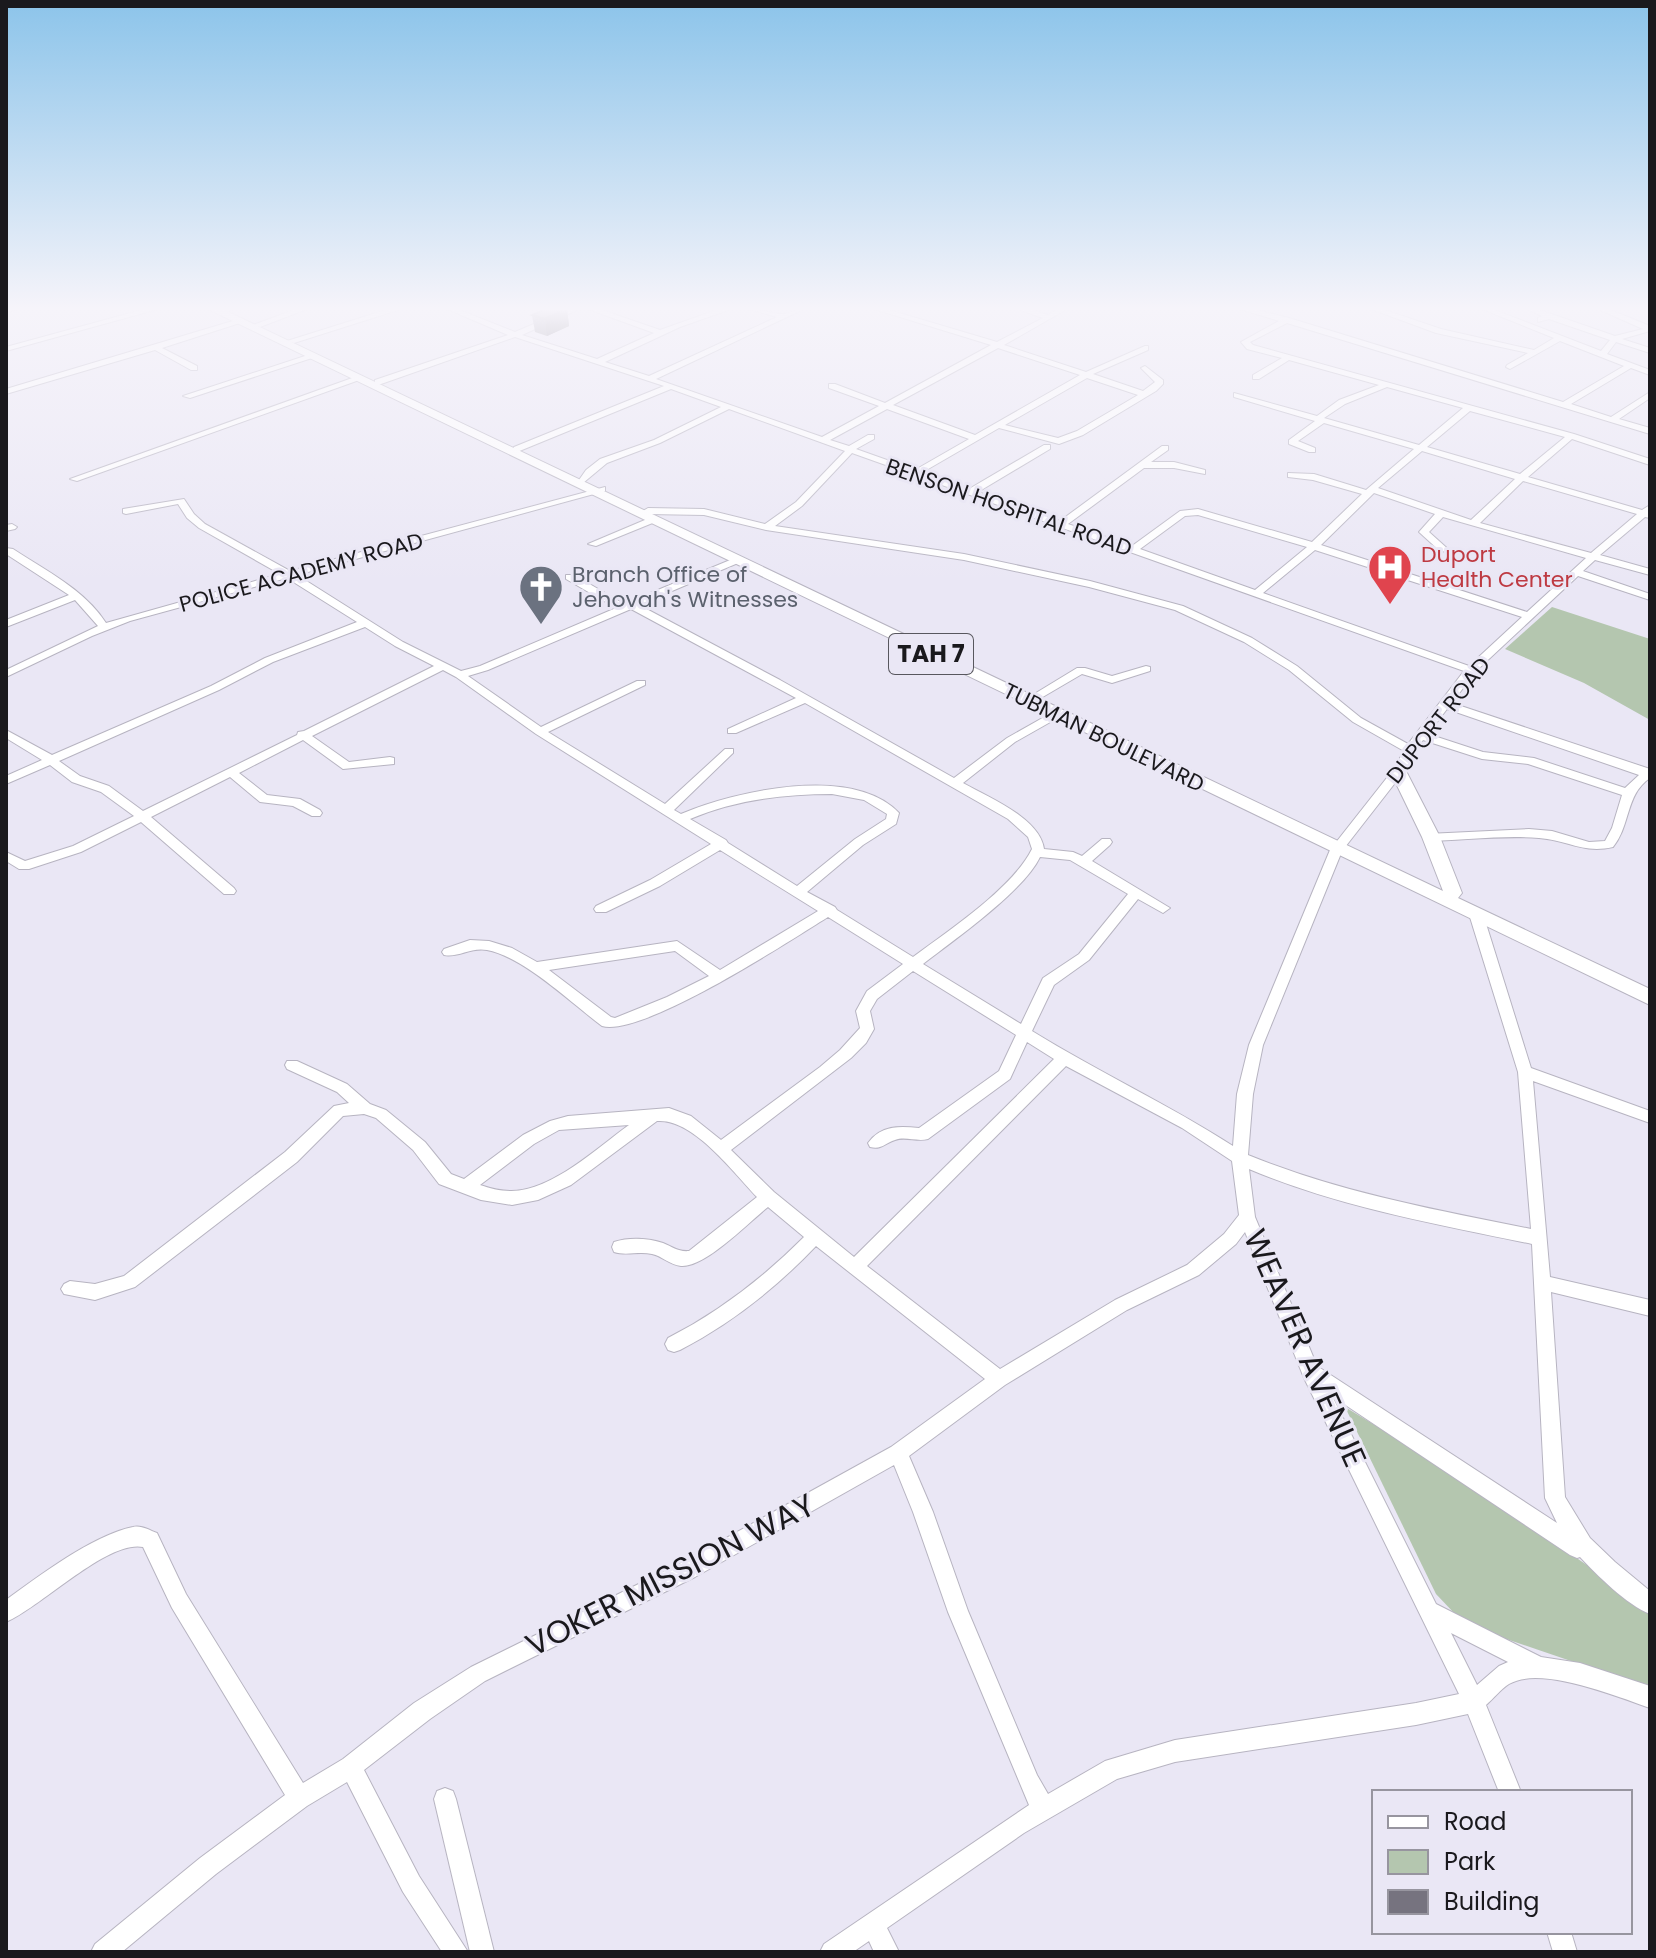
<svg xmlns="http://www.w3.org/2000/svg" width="1656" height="1958" viewBox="0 0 1656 1958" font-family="Poppins,sans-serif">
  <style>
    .green { fill: #b4c6af }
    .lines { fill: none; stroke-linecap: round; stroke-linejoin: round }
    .minor-casing { stroke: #b7b4c1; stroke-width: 2 }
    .highway-casing { stroke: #b7b4c1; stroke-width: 2 }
    .minor { fill: #fff; fill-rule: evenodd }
    .highway { fill: #fff; fill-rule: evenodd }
    .wall { fill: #65636d }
    .shaded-wall { fill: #535059 }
    .building { fill: #76737f; stroke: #535059; stroke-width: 2 }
    .labels { text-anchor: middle; stroke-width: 6; stroke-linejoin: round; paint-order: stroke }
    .far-street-label { font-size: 22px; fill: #1a191d; stroke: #eae7f5 }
    .far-health-label { font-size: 22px; fill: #be3a42; stroke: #eae7f5; text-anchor: start }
    .far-worship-label { font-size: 22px; fill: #5b616d; stroke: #eae7f5; text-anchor: start }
    .shield { fill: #eae7f5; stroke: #58575e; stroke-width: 2 }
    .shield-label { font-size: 24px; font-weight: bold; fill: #1a191d }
    .near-street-label { font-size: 32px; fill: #1a191d; stroke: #eae7f5 }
  </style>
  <rect width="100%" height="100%" fill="#eae7f5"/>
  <g class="green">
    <polygon points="1552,607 1650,639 1650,720 1584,683 1505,649"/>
    <polygon points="1345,1407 1434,1461 1650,1608 1650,1688 1477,1629 1455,1614 1436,1594"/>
  </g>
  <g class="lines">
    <g class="minor-casing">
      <g id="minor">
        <polygon points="6,309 17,309 6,313"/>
        <polygon points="145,309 158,309 6,351 6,347"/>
        <polygon points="233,309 227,312 223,310 224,309"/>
        <polygon points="296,309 307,309 260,327 253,325"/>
        <polygon points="389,309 401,309 294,343 287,341"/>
        <path d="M447 309H457L515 332 569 309H579L522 335 597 359 654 333 588 309H599L660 330 719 309H731L680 327 605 362 649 376 777 317 749 309C759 309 778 315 784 314 791 313 796 309 804 309L656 379 822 437 879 406 829 388V384H835L885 403 991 345 874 309H886L997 342 1043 318 1018 309H1030L1048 315 1058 309H1067L1004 345 1086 372 1145 346H1148V350L1093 374 1143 391 1155 382 1141 368 1145 366 1163 380V384L1156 391 1083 435 1059 444 999 428 923 472 969 489 1044 445H1050V449L978 492 1060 521 1162 446H1168V450L1151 462H1174L1205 470V474L1174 468H1144L1068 524 1132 546 1180 511 1198 509 1312 542 1362 494 1313 480 1288 477V473L1314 474 1366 490 1414 449 1324 423 1298 441 1315 448V452H1309L1289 444V440L1315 421 1234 397V393L1317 416 1339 400 1379 385 1289 360 1259 379H1253V375L1282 358 1247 349 1241 342 1279 321 1240 309H1253L1289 318 1563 402 1624 366 1560 341 1510 369 1506 367 1507 365 1528 353 1436 333 1371 309H1382L1441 329 1534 350 1554 338 1482 309H1492L1601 351 1610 340 1549 319 1538 322V318L1542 316 1527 309H1537L1615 336 1643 329 1598 309H1608L1650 326V331L1622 339 1650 348V353L1616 342 1607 354 1650 370V375L1631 368 1571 404 1611 417 1650 392V398L1619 419 1650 428V434L1287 323 1250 342 1253 345 1574 434 1650 459V465L1572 439 1528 477 1642 510 1650 505V518L1645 517 1600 555 1650 569V575L1595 560 1583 571 1650 594V600L1578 576 1475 672 1452 703 1650 769V778C1625 795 1631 825 1613 847 1583 854 1568 840 1539 838 1503 835 1467 840 1431 841L1425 837 1427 834 1529 829 1552 831 1589 842 1605 841 1612 828 1622 795 1528 764 1482 759 1423 740 1402 774 1342 851 1263 1045 1253 1094 1248 1155C1339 1192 1435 1210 1531 1229L1518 1072 1469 914 1476 909 1483 914 1531 1068 1650 1111V1123L1533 1081 1550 1277 1650 1300V1316L1551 1292 1565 1497 1590 1538 1615 1562 1650 1591V1614C1627 1605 1597 1575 1580 1557L1577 1558 1570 1555 1332 1396 1436 1604 1541 1657 1580 1663 1650 1686V1708C1618 1697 1540 1665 1509 1684 1501 1689 1493 1699 1486 1705L1521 1792H1499L1468 1714 1416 1725 1175 1762 1117 1779 1024 1833 887 1928 899 1952H874L869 1941 853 1952H820L824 1944 1029 1805 948 1612 913 1512 894 1465 695 1577 485 1681 430 1719 364 1770 419 1876 468 1952H442L403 1892 347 1782 307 1806 216 1874 122 1952H91L95 1944 200 1858 285 1795 172 1608 143 1547C107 1540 40 1608 6 1622V1600C39 1576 93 1535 133 1527 141 1525 149 1530 157 1533L186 1594 303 1783 343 1759 414 1703 471 1667 681 1563 891 1447 985 1379 816 1246C776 1288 732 1323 680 1350L674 1352 668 1350 665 1344 668 1338C719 1312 763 1278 804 1237L768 1207C749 1222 705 1268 681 1266 670 1265 662 1256 652 1254 639 1251 626 1256 614 1252L612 1247 614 1242C629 1237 648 1238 663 1243 673 1247 678 1252 689 1251L757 1197C733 1172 693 1118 657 1121L571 1185 538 1200 512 1205 481 1200 439 1184 413 1150 376 1118 364 1114 343 1116 297 1162 135 1287 95 1300 64 1294 61 1289 64 1284 70 1281 95 1284 124 1276 285 1152 334 1106 349 1103 337 1092 287 1069 285 1065 287 1061H297L347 1084 370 1104 386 1110 425 1142 451 1174 464 1179 523 1135 550 1121 568 1116 669 1108 691 1116 721 1140 820 1067 840 1050 860 1028 856 1011 867 991 903 964 828 917C788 942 643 1037 602 1026 571 1003 524 957 487 950 470 947 458 958 444 955L442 952 444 949 470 940 489 941 512 948 537 962 677 941 720 970 818 911 720 850 660 886 606 912H596L594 909 596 906 650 880 711 844 536 734 456 677 443 670 312 736 349 762 390 757 394 758V764L343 769 303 740 239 773 267 795 300 799 320 810 322 813 320 816H312L293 806 260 802 230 777 151 817 234 888 236 891 234 894H224L141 822 81 852 29 869H19L6 861V852L25 861 73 846 134 816 101 792 72 782 50 765 6 784V776L42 760 6 738V730L52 755 211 686 265 658 357 622 287 578 130 621 92 636 6 677V670L98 626 75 600 6 627V620L69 595 6 554V548L13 549C46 571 84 589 106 623L280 574 199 528 187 518 178 504 126 514 123 513V509L184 499 194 514 205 524 290 571 605 487V491L297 575 403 642 461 671 480 666 616 608 566 579V575H574L624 604 735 558 740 561 738 563 639 605 780 680 954 778 1007 738 1053 712H1061V716L1015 742 963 783C988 797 1040 818 1044 849L1073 852 1082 856 1102 839H1110L1112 842 1110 845 1092 861 1170 908 1163 913 1138 899 1089 960 1054 985 1032 1031C1098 1072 1168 1104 1233 1146L1237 1094 1249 1045 1330 850 1393 770 1404 751 1353 722 1289 670 1244 642 1175 610 1089 587 964 560 766 530 704 515 648 514 643 511 648 508 704 509 765 524 796 502 845 451 729 409 660 443 607 463 583 483 580 482 579 480 586 470 600 459 654 440 721 407 671 389 517 452 513 449 514 447 664 386 515 337 381 384H375V380L508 335ZM998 348 1080 375 975 435 893 405ZM1087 378 1138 395 1077 431 1058 438 1005 425ZM1387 387 1463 408 1419 445 1324 418 1345 404ZM887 409 969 439 915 470 856 449 874 439V435H868L849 446 830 440ZM1470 411 1565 437 1520 474 1427 447ZM1422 451 1515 479 1471 520 1378 488ZM852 453 1464 671 1408 744 1361 718 1297 666 1252 638 1183 606 1090 581 964 554 775 526 802 506ZM1523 481 1637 514 1591 553 1480 523ZM1374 493 1435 514 1419 532 1441 552 1449 550 1429 532 1443 517 1586 558 1527 612 1321 545ZM1198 515 1307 547 1255 590 1140 549 1185 516ZM1315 550 1522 617 1469 666 1263 593ZM631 609 796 698 728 729V733H736L805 703 1008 819 1028 837 1032 849C1013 888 948 931 913 957L837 910 835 907 807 892 863 845 896 824 899 813C853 764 735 791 681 814L674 810 733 753V749H725L665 804 548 732 645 685V681H637L541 727 468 676 488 670ZM365 627 395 646 434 666 304 731 298 732 297 735 143 811 109 786 80 776 59 761 219 690 273 662ZM1447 709 1639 775 1625 788 1534 758 1483 752 1428 734ZM832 794 864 800 887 814 886 819 855 839 797 886 728 843 726 840 690 819C734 800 784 794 832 794ZM1040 857 1070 860 1128 894 1079 954 1043 978 1021 1024 923 964C954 940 1024 891 1040 857ZM675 951 709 976 667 997 615 1018 611 1017 549 970ZM913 971 1016 1035 999 1071 919 1128C899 1126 881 1125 868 1143L870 1147C882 1150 885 1143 895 1140 905 1136 917 1142 928 1139L1010 1079 1027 1042 1054 1059 854 1257 774 1192 731 1150 851 1058 866 1043 874 1029 870 1011 877 999ZM1066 1066 1182 1128 1232 1161 1239 1215 1224 1234 1187 1265 1115 1300 1000 1369 867 1266ZM629 1125C598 1147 551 1192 510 1191 500 1191 489 1188 480 1185L534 1144 559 1130ZM1249 1169C1339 1207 1436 1224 1532 1244L1545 1498 1557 1523 1317 1366 1255 1217ZM1245 1232 1304 1378 1459 1694 1416 1703 1175 1740 1105 1761 1048 1794 1037 1775 968 1611 933 1512 909 1456 1005 1385 1127 1310 1199 1275 1236 1244ZM1451 1633 1508 1662 1499 1666 1477 1685Z"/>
        <polygon points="236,320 243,322 162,348 197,366 197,370 191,370 155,350 6,394 6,389"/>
        <polygon points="308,355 315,357 190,398 183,396"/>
        <polygon points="355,377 362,379 77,481 70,479"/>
        <polygon points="652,517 657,520 655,522 596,546 588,544"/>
        <polygon points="12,524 17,527 15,529 6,531 6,525"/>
        <polygon points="1146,666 1150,667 1150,671 1112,683 1082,674 1041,698 1037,699 1031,696 1077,668 1085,668 1112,676"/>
        <polygon points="445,1788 453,1791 456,1799 494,1952 470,1952 434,1799 437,1791"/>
        <polygon points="1547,1932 1571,1932 1577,1952 1553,1952"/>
      </g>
    </g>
    <g class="highway-casing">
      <polygon id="highway" points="208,309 222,309 1443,891 1422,837 1390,771 1398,766 1404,767 1440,837 1462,893 1458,898 1650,989 1650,1005"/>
    </g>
    <use href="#minor" class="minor"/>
    <use href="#highway" class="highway"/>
  </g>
  <polygon class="wall" points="545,309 567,309 569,326 547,336 535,332 532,315"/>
  <polygon class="shaded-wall" points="565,309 567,309 569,326 547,336 545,319"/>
  <polygon class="building" points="545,309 565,309 545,319 532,315"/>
  <linearGradient id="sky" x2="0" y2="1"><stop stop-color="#8cc4ea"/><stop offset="0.53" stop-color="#f6f4fa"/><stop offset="1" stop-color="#f6f4fa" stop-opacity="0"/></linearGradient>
  <rect width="1656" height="583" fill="url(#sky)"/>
  <defs>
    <g id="hospital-pin" transform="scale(2.3)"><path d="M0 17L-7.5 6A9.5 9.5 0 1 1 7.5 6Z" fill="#e0444e" stroke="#eae7f5"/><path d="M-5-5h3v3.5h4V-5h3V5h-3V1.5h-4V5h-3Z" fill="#fff"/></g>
    <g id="church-pin" transform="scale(2.3)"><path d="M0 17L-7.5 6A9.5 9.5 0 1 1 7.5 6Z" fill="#6b7280" stroke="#eae7f5"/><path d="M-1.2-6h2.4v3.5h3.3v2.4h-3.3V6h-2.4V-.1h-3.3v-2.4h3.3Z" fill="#fff"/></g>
  </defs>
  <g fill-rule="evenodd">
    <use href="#hospital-pin" x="1390" y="567"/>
    <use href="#church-pin" x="541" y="587"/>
  </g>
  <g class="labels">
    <g class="far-street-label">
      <text transform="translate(1009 507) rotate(19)" y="8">BENSON HOSPITAL ROAD</text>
      <text transform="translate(301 572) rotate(-15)" y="8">POLICE ACADEMY ROAD</text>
      <text transform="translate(1438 720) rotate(-52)" y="8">DUPORT ROAD</text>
      <text transform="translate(1104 737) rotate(26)" y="8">TUBMAN BOULEVARD</text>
    </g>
    <g class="far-health-label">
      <text x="1421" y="562">Duport<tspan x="1421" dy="25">Health Center</tspan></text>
    </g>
    <g class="far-worship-label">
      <text x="572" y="582">Branch Office of<tspan x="572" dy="25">Jehovah's Witnesses</tspan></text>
    </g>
    <rect class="shield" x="889" y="634" width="84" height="40" rx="6"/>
    <g class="shield-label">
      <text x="931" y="662">TAH 7</text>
    </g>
    <g class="near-street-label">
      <text transform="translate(1305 1348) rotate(66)" y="11">WEAVER AVENUE</text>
      <text transform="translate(670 1575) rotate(-27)" y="11">VOKER MISSION WAY</text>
    </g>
  </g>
  <rect width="1656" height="1958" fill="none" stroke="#1a191d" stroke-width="16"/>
  <rect x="1372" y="1790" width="260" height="144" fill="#eae7f5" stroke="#97959f" stroke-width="2"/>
  <rect x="1388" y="1816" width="40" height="12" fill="#ffffff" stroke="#97959f" stroke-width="2"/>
  <text x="1444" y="1830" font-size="24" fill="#1a191d">Road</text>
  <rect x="1388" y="1850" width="40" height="24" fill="#b4c6af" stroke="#97959f" stroke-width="2"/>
  <text x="1444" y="1870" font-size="24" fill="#1a191d">Park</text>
  <rect x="1388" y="1890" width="40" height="24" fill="#76737f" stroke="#97959f" stroke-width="2"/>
  <text x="1444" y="1910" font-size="24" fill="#1a191d">Building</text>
</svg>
